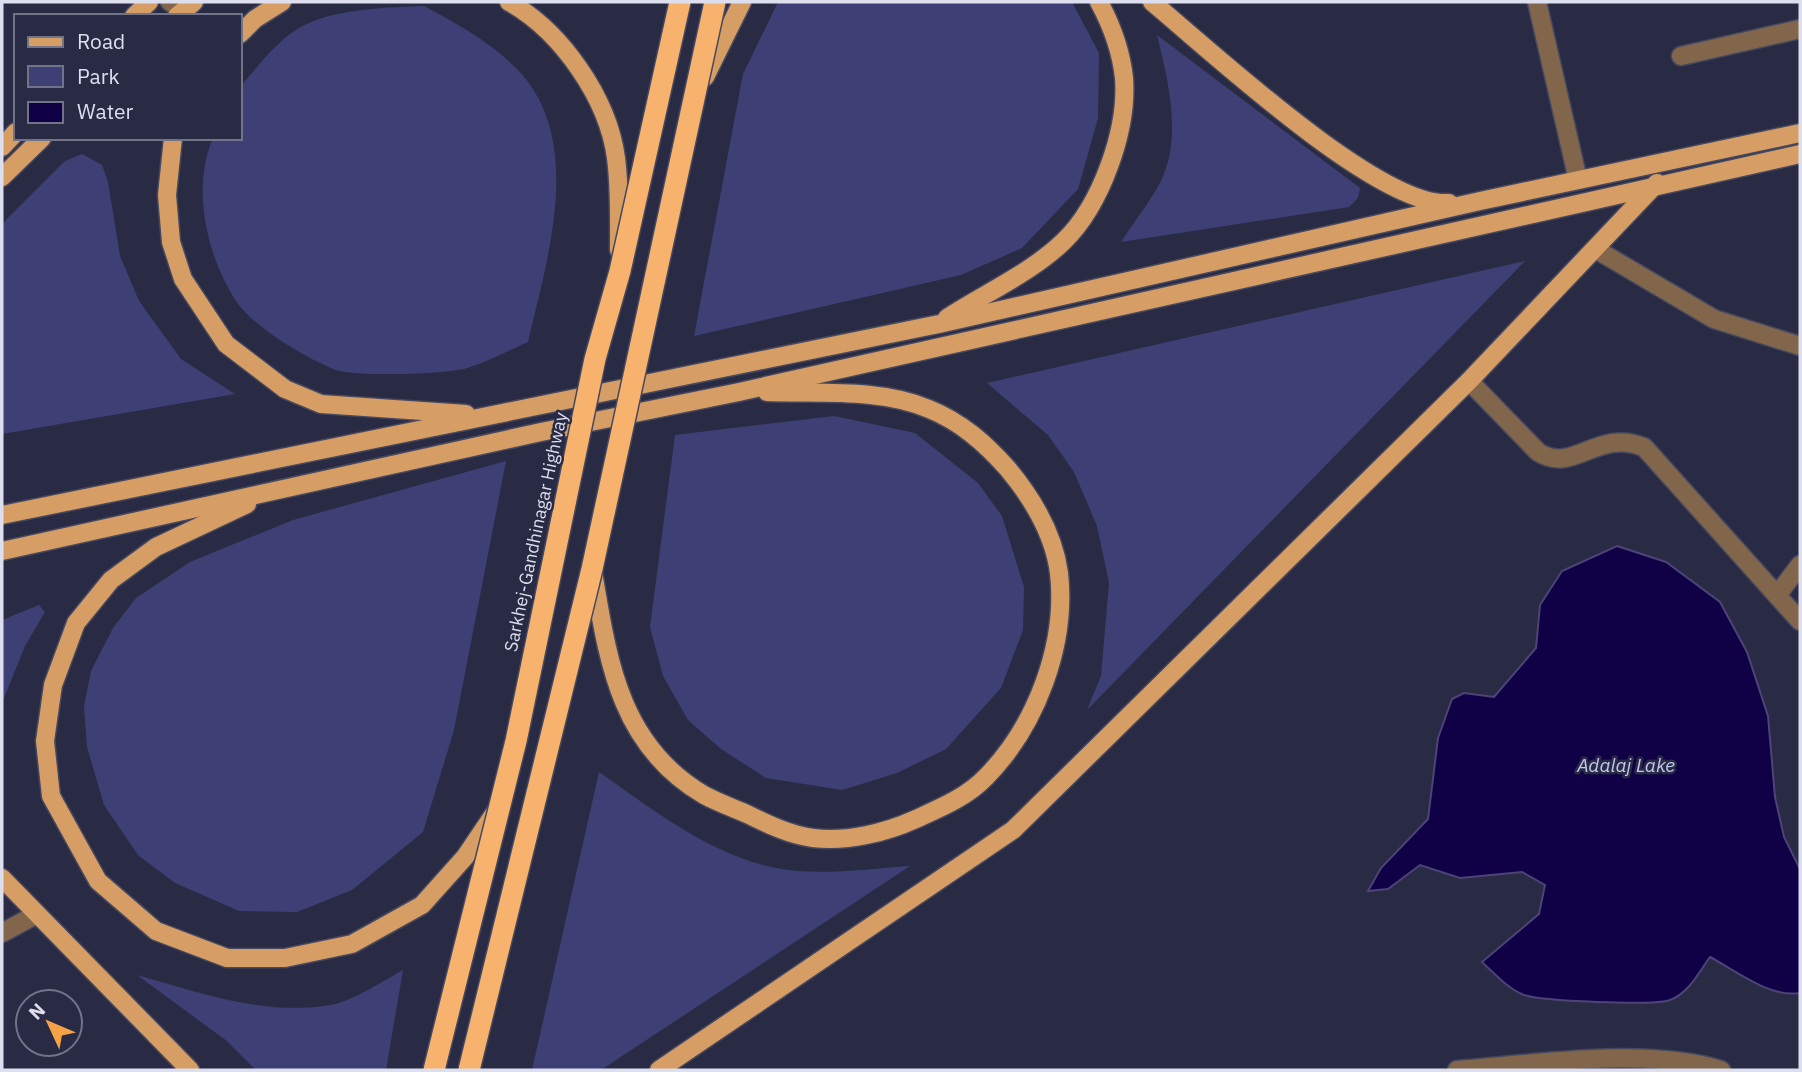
<svg xmlns="http://www.w3.org/2000/svg" width="1802" height="1072" viewBox="0 0 1802 1072" font-family="'IBM Plex Sans',sans-serif">
  <style>
    .green { fill: #3e4075 }
    .water { fill: #100045; stroke: #4e4378; stroke-width: 2 }
    .lines { fill: none; stroke-linecap: round; stroke-linejoin: round }
    .minor-casing { stroke: #46485f; stroke-width: 21 }
    .major-casing { stroke: #46485f; stroke-width: 21 }
    .minor { stroke: #82664b; stroke-width: 18 }
    .major { stroke: #d69d64; stroke-width: 18 }
    .highway-bridge-casing { stroke: #46485f; stroke-width: 24; stroke-linecap: butt }
    .highway-bridge { stroke: #f7b36d; stroke-width: 21 }
    .labels { text-anchor: middle; stroke-width: 5; stroke-linejoin: round; paint-order: stroke }
    .street-label { font-size: 18px; fill: #dddfef; stroke: #292b44 }
    .water-label { font-size: 19px; font-style: italic; fill: #c1c7f1; stroke: #292b44 }
  </style>
  <rect width="100%" height="100%" fill="#292b44"/>
  <g class="green">
    <polygon points="778,2 1072,2 1099,53 1098,118 1078,189 1022,248 961,275 694,336 743,74"/>
    <path d="M424 6C458 24 490 42 517 69 586 140 547 259 528 342 507 351 485 363 464 369 440 374 358 377 336 370 307 359 253 327 236 301 207 256 191 189 213 138H240V87C259 65 280 36 307 24 338 9 390 7 424 6Z"/>
    <path d="M1157 35 1360 188 1358 198 1349 207 1121 242C1134 222 1149 203 1160 183 1183 138 1168 80 1157 35Z"/>
    <polygon points="82,154 102,165 108,182 120,256 139,301 181,359 235,394 2,434 2,224 65,161"/>
    <polygon points="1525,261 1087,710 1101,676 1109,583 1097,526 1074,472 1048,435 987,383"/>
    <polygon points="834,416 915,433 978,483 1002,516 1024,587 1023,630 1001,688 946,749 897,773 842,790 766,778 721,749 688,720 663,676 650,627 675,435"/>
    <polygon points="506,461 454,730 423,832 352,890 297,912 239,911 175,883 138,855 104,805 87,747 84,706 91,671 113,628 136,598 190,562 293,520"/>
    <polygon points="39,605 45,612 25,646 2,703 2,620"/>
    <path d="M599 772C652 809 706 852 771 867 815 877 865 869 910 866L601 1070H532Z"/>
    <path d="M403 970 386 1070H256L227 1041 137 975C200 993 265 1016 331 1005 355 1000 381 982 403 970Z"/>
  </g>
  <path class="water" d="M1617 546 1666 562 1720 602 1747 652 1768 716 1775 797 1784 837 1800 869V993C1770 998 1736 971 1710 957 1699 972 1689 993 1670 1000 1653 1006 1541 1001 1524 995 1508 989 1494 973 1482 962L1539 914 1545 885 1522 872 1460 878 1420 865 1388 889 1368 891 1381 868 1428 819 1438 738 1452 699 1464 693 1494 697 1536 648 1540 605 1562 571Z"/>
  <g class="lines">
    <g class="minor-casing">
      <g id="minor">
        <polyline points="170,2 184,10"/>
        <polyline points="1537,2 1578,180"/>
        <polyline points="1681,56 1800,29"/>
        <polyline points="1597,250 1714,319 1800,346"/>
        <path d="M1469 381 1538 452C1574 475 1596 428 1644 447L1800 621"/>
        <polyline points="1778,594 1800,565"/>
        <polyline points="2,933 37,914"/>
        <path d="M1457 1070C1536 1064 1645 1047 1721 1070"/>
      </g>
    </g>
    <g class="major-casing">
      <g id="major">
        <path d="M509 2C561 31 608 98 616 158 620 188 619 219 619 250"/>
        <path d="M1152 2C1210 50 1379 208 1449 203"/>
        <polyline points="134,16 149,2"/>
        <polyline points="177,16 194,2"/>
        <polyline points="240,34 255,19 282,2"/>
        <polyline points="705,77 742,2"/>
        <polyline points="173,138 167,195 171,242 183,279 226,344 285,389 321,404 466,414"/>
        <polyline points="2,147 16,132"/>
        <polyline points="2,177 42,138"/>
        <path d="M947 318C985 293 1031 273 1064 241 1101 205 1128 130 1124 78 1121 50 1112 26 1099 2"/>
        <polyline points="247,504 156,547 111,580 76,623 53,685 45,741 51,796 98,881 156,931 227,958 285,958 352,944 422,905 465,857 496,811"/>
        <polyline points="2,515 939,324 1480,201 1800,133"/>
        <polyline points="2,551 541,432 739,392 1800,154"/>
        <path d="M593 572C608 660 619 745 704 795 717 802 733 808 747 814 767 824 790 835 813 838 847 842 885 833 916 819 940 808 967 797 986 777 1036 726 1067 645 1059 573 1054 535 1032 498 1008 469 985 443 961 422 929 409 880 388 819 394 767 392"/>
        <polyline points="2,878 190,1070"/>
        <polyline points="659,1070 1013,830 1469,381 1657,183"/>
      </g>
    </g>
    <use href="#minor" class="minor"/>
    <use href="#major" class="major"/>
    <g class="highway-bridge-casing">
      <g id="highway-bridge">
        <polyline points="434,1070 516,741 595,359 620,271 680,2"/>
        <polyline points="469,1070 592,569 715,2"/>
      </g>
    </g>
    <use href="#highway-bridge" class="highway-bridge"/>
  </g>
  <g class="labels">
    <g class="street-label">
      <text transform="translate(536 532) rotate(-78)" y="6">Sarkhej-Gandhinagar Highway</text>
    </g>
    <g class="water-label">
      <text x="1626" y="772">Adalaj Lake</text>
    </g>
  </g>
  <rect width="1802" height="1072" fill="none" stroke="#dddfef" stroke-width="7"/>
  <rect x="14" y="14" width="228" height="126" fill="#292b44" stroke="#717388" stroke-width="2"/>
  <rect x="28" y="37" width="35" height="10" fill="#d69d64" stroke="#717388" stroke-width="2"/>
  <text x="77" y="49" font-size="21" fill="#dddfef">Road</text>
  <rect x="28" y="66" width="35" height="21" fill="#3e4075" stroke="#717388" stroke-width="2"/>
  <text x="77" y="84" font-size="21" fill="#dddfef">Park</text>
  <rect x="28" y="102" width="35" height="21" fill="#100045" stroke="#717388" stroke-width="2"/>
  <text x="77" y="119" font-size="21" fill="#dddfef">Water</text>
  <g transform="translate(49 1023) rotate(314)"><circle r="33" fill="#292b44" stroke="#717388" stroke-width="2"/>
  <path d="M0-5L12 26L0 18L-12 26Z" fill="#f6a246"/>
  <text y="-10" font-size="19" font-weight="bold" text-anchor="middle" fill="#dddfef">N</text>
  </g>
</svg>
